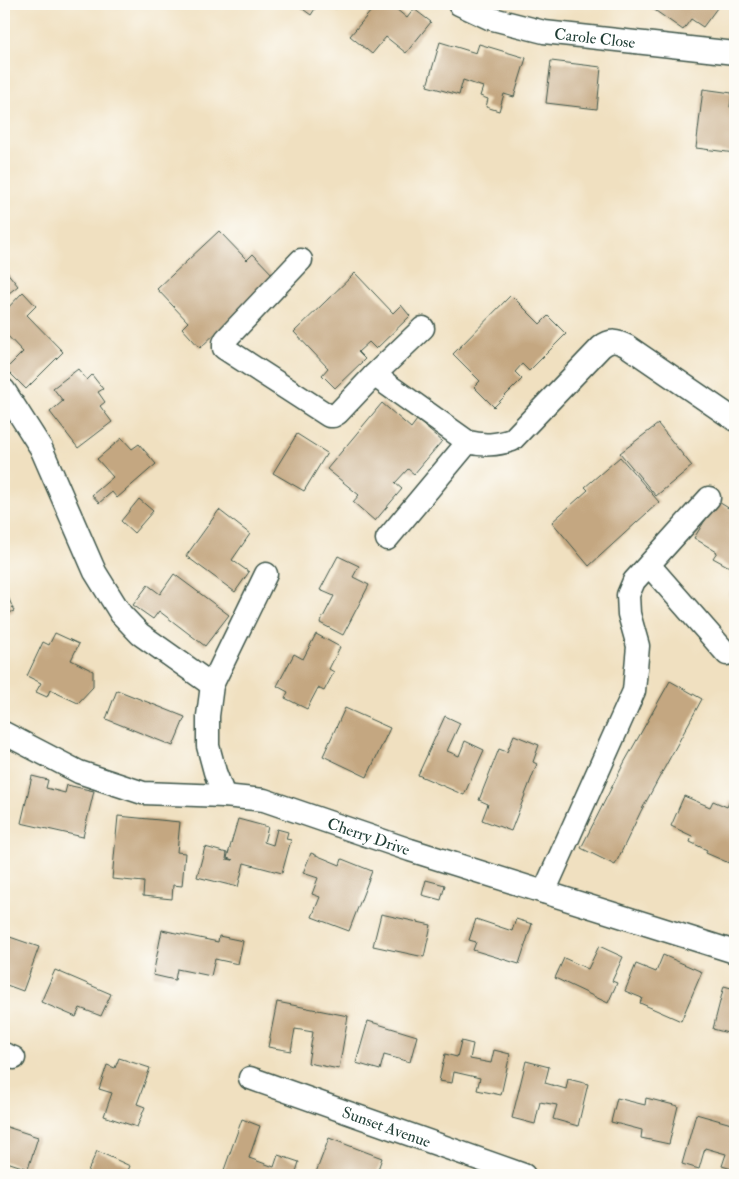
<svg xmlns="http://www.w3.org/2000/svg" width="739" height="1179" viewBox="0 0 739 1179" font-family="'IM FELL Double Pica',serif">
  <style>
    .building { fill: #c4a781 }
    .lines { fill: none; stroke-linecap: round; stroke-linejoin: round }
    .street-casing { stroke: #3e5549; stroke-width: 25 }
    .street { stroke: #fff; stroke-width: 22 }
    .labels { text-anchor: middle; stroke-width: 4.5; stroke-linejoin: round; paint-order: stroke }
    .street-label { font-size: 16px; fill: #1f3d34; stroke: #fdfcf7 }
  </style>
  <rect width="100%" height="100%" fill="#fdfcf7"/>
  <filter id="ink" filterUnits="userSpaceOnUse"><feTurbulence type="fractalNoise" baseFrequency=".02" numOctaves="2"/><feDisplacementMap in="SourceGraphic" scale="10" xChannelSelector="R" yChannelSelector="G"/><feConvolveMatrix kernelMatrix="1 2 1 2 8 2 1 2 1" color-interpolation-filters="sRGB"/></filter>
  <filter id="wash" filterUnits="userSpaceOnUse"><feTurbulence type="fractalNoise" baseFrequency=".0096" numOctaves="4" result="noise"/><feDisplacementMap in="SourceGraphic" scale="20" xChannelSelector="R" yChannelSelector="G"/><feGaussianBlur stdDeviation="1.12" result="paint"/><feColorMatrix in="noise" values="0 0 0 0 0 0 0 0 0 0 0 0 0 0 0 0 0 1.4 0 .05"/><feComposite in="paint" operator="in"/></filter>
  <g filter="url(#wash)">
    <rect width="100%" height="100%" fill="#f0e0c0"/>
    <g id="blocks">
      <g class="building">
        <polygon points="296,4 318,4 311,15"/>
        <polygon points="329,4 340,4 336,9"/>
        <polygon points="377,4 390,4 407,18 414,9 431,22 406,53 386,37 372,54 350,36"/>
        <polygon points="646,4 711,4 717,8 703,27 691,19 683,30"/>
        <polygon points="440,42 476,53 479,44 526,58 514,97 504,94 499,111 486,107 488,99 480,96 483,87 463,80 459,95 427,86"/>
        <polygon points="551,61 601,67 597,109 546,103"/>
        <polygon points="703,89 732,93 730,107 735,108 735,153 696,148"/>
        <polygon points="219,231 247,260 253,254 275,277 200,348 182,328 188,322 157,289"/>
        <polygon points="6,271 18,286 4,297 4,273"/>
        <polygon points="355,273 393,313 401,305 410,316 376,349 369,342 358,352 365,359 335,388 322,375 328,368 294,332"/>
        <polygon points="23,292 36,306 27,315 63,352 26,389 6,369 23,352 4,332 4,312"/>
        <polygon points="511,295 540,324 548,316 566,334 529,371 522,364 515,372 522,379 494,407 474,387 480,381 453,354"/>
        <polygon points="78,369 87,380 92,375 103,389 98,392 105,402 100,406 112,422 78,448 50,412 63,401 53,388"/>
        <polygon points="382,403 411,428 417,420 442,441 414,474 408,469 395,483 402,489 375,521 353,502 359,495 327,469"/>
        <polygon points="658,424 692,466 656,496 620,453"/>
        <polygon points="297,434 327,453 304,491 273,473"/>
        <polygon points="122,438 132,449 139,444 156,464 117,498 112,492 99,503 92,495 113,477 97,459"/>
        <polygon points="620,457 659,502 589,566 552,522 588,490 585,487"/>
        <polygon points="139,499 153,511 134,533 121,521"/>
        <polygon points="717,501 735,512 735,579 729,575 733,569 713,558 717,552 694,538"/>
        <polygon points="219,510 250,534 232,560 249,572 235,592 186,556"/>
        <polygon points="338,556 359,566 353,577 369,585 343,635 320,623 334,596 320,590"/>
        <polygon points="174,574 229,615 205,646 159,611 153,619 133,605 148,585 160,594"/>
        <polygon points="735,583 735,599 728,595"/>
        <polygon points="4,587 14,611 4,615"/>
        <polygon points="55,633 79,644 71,660 93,671 93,687 78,703 50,690 47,697 36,692 41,683 27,676 43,642 49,645"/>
        <polygon points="316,634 340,647 329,669 334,672 324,691 318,688 307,709 285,698 288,692 277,686 294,654 303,659"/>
        <polygon points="670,681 702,699 641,811 615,865 581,848 624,763"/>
        <polygon points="117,690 185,717 173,746 106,719"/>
        <polygon points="345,708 390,728 367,777 323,756"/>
        <polygon points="445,716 460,723 447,751 459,756 465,741 484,750 464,795 418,775"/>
        <polygon points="514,735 539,745 533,762 537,764 511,831 482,820 488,804 479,800 499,749 507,752"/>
        <polygon points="32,776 48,780 46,788 65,793 67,785 94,791 83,837 21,823"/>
        <polygon points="684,796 710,807 713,801 727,807 730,801 735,803 735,849 729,863 706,853 707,850 690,842 692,836 671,826"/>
        <polygon points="118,816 180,822 177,852 185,853 182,886 173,885 172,899 143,896 144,882 112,879"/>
        <polygon points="238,819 268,827 264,842 273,845 277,829 288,832 286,839 291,840 282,873 244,863 238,887 197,877 205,847 227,853 226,859 233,860 227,858"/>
        <polygon points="311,853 340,865 342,859 372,871 349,931 312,917 320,897 312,894 318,878 303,873"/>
        <polygon points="426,880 445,885 441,900 422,895"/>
        <polygon points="381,914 431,925 424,957 373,946"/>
        <polygon points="476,919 512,931 516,919 532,924 519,964 473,950 476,942 469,940"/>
        <polygon points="162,930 218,942 219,936 243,941 238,964 215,959 211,976 177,969 175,980 153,975"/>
        <polygon points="4,935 39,947 23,991 4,984"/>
        <polygon points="599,946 623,957 612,981 617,983 608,1003 555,978 564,958 588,969"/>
        <polygon points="663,955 702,972 681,1021 640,1003 642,998 625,991 636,964 656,972"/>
        <polygon points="55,970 111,994 101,1016 80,1008 76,1017 41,1002"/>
        <polygon points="724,986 735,989 735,1035 713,1029"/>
        <polygon points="277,1002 348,1016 339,1069 308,1063 313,1032 295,1029 291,1051 268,1047"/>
        <polygon points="368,1021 417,1036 410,1062 384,1055 380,1070 356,1063"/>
        <polygon points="461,1041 473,1044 470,1059 491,1063 494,1050 510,1054 501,1095 477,1090 480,1078 454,1072 452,1083 439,1081 445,1054 457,1057"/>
        <polygon points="119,1058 150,1068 137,1104 145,1107 137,1127 104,1116 112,1093 99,1089 107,1065 115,1068"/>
        <polygon points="526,1061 549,1067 545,1083 566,1089 568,1079 588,1084 578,1126 553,1119 557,1105 540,1102 535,1124 512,1118"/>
        <polygon points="617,1098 645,1105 646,1098 678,1106 669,1144 641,1138 642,1130 611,1122"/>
        <polygon points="696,1114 735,1125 735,1170 722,1166 726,1154 705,1148 699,1169 682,1164"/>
        <polygon points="242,1119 260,1126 249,1158 274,1167 278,1155 299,1162 295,1175 238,1175 224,1170"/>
        <polygon points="4,1126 38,1137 28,1169 4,1161"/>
        <polygon points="329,1138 382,1158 376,1175 315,1175"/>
        <polygon points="97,1151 130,1166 126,1175 86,1175"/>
      </g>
    </g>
  </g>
  <g filter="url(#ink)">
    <use href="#blocks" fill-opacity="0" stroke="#3e5549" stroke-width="1"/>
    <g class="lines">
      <g class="street-casing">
        <g id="street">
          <path id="s1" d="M459 4 489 18 544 32 735 53"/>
          <polyline points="301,260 226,339 224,343 224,348 329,416 333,416 338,413 374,375 423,328"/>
          <path d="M374 375 468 442C484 446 496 445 512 440L601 347C611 339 617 341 627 346L735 420"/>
          <polyline points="4,390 41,448 95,572 121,614 140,634 212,685"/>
          <polyline points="387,539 468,442"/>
          <polyline points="649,565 727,654"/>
          <path id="s2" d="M4 733 79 772 143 793 224 796 264 800 410 850 735 952"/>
          <polyline points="224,796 215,772 208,746 208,716 212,685 266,574"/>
          <polyline points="544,892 634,691 638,646 629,614 628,595 634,581 709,498"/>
          <polyline points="4,1054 14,1058"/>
          <path id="s3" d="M250 1078 524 1175"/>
        </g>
      </g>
      <use href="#street" class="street"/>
    </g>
  </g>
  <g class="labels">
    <g class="street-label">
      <text dy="6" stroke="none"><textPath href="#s1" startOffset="141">Carole Close</textPath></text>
      <text dy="6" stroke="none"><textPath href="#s2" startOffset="384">Cherry Drive</textPath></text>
      <text dy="6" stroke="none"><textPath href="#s3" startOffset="145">Sunset Avenue</textPath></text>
    </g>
  </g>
  <rect width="739" height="1179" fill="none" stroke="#fdfcf7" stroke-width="20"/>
</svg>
